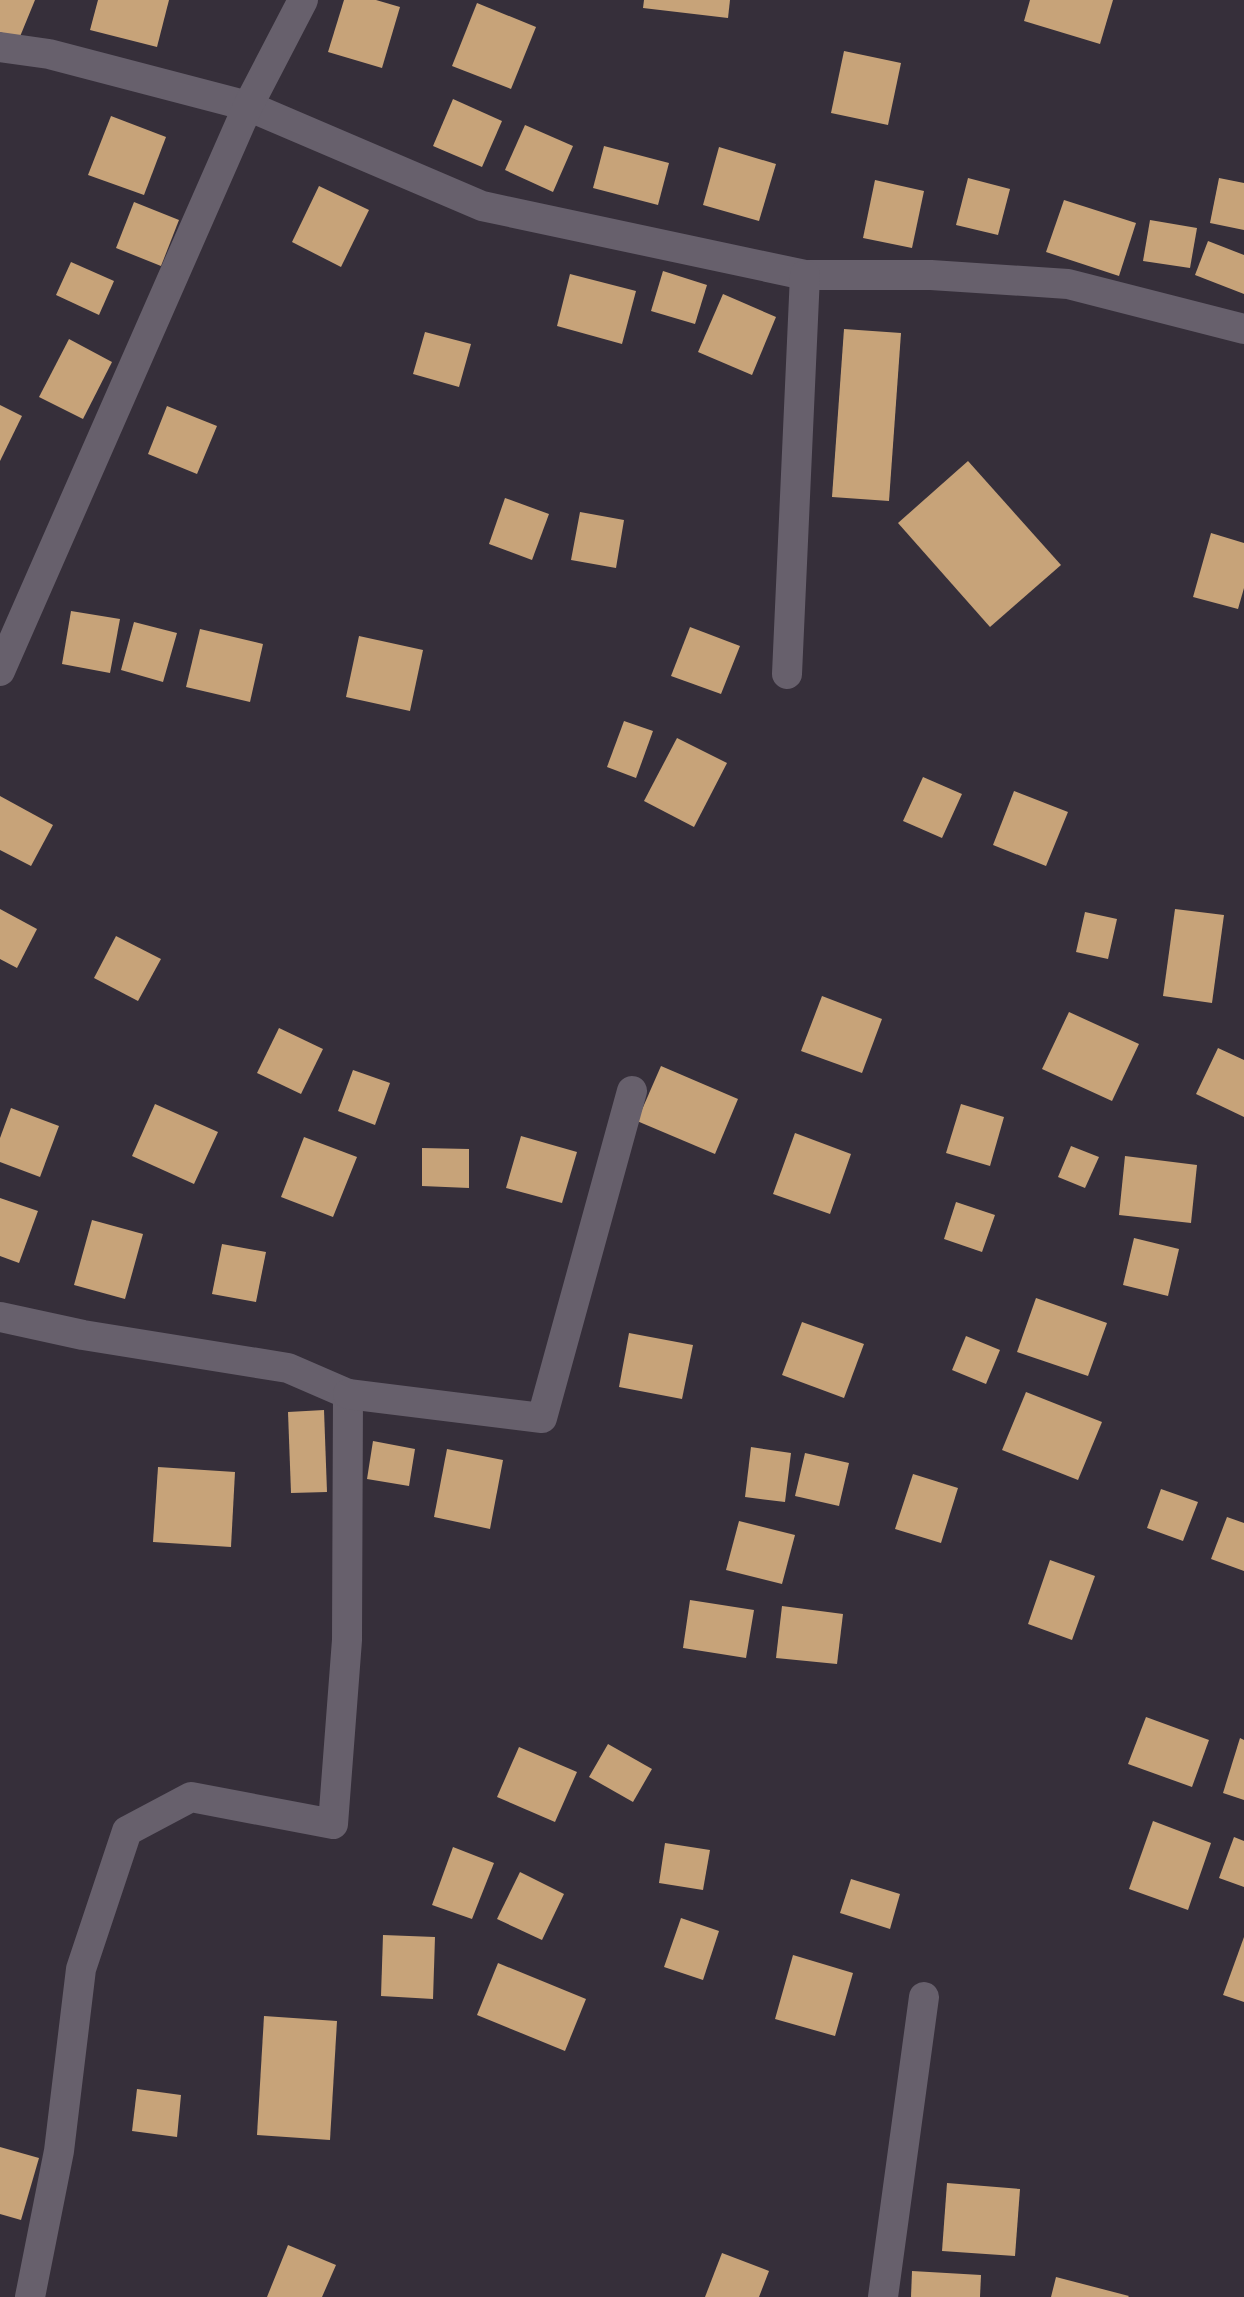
<svg xmlns="http://www.w3.org/2000/svg" width="1244" height="2297" viewBox="0 0 1244 2297" font-family="Quicksand,sans-serif">
  <style>
    .building { fill: #c7a379 }
    .lines { fill: none; stroke-linecap: round; stroke-linejoin: round }
    .street { stroke: #67606c; stroke-width: 30 }
  </style>
  <rect width="100%" height="100%" fill="#362f3a"/>
  <g class="building">
    <polygon points="0,0 35,0 19,39 0,32"/>
    <polygon points="98,0 169,0 157,47 90,30"/>
    <polygon points="344,0 376,0 400,7 382,68 328,52"/>
    <polygon points="644,0 730,0 728,18 643,8"/>
    <polygon points="1030,0 1113,0 1100,44 1024,21"/>
    <polygon points="477,3 536,27 511,89 452,66"/>
    <polygon points="844,51 901,63 888,125 831,113"/>
    <polygon points="453,99 502,121 482,167 433,146"/>
    <polygon points="111,116 166,137 144,195 88,175"/>
    <polygon points="525,125 573,146 553,192 505,170"/>
    <polygon points="604,146 669,163 658,205 593,188"/>
    <polygon points="719,147 776,164 759,221 703,205"/>
    <polygon points="968,178 1010,189 998,235 956,225"/>
    <polygon points="1219,178 1244,183 1244,230 1210,223"/>
    <polygon points="875,180 924,191 912,248 863,238"/>
    <polygon points="319,186 369,210 341,267 292,242"/>
    <polygon points="1064,200 1136,223 1119,276 1046,252"/>
    <polygon points="134,202 179,220 161,266 116,248"/>
    <polygon points="1150,220 1197,228 1190,268 1143,261"/>
    <polygon points="1208,241 1244,255 1244,294 1195,275"/>
    <polygon points="71,262 114,281 99,315 56,295"/>
    <polygon points="663,271 707,285 695,324 651,311"/>
    <polygon points="570,274 636,291 622,344 557,326"/>
    <polygon points="723,294 776,317 752,375 698,352"/>
    <polygon points="844,329 901,333 889,501 832,497"/>
    <polygon points="425,332 471,344 459,387 413,374"/>
    <polygon points="69,339 112,362 83,419 39,397"/>
    <polygon points="0,405 22,416 0,461"/>
    <polygon points="167,406 217,426 197,474 148,454"/>
    <polygon points="968,461 1061,565 990,627 898,523"/>
    <polygon points="505,498 549,514 532,560 489,544"/>
    <polygon points="580,512 624,520 616,568 571,560"/>
    <polygon points="1211,533 1244,543 1244,588 1238,609 1193,597"/>
    <polygon points="71,611 120,619 110,673 62,664"/>
    <polygon points="134,622 177,633 163,682 121,670"/>
    <polygon points="690,627 740,646 721,694 671,676"/>
    <polygon points="200,629 263,644 250,702 186,687"/>
    <polygon points="359,636 423,650 410,711 346,697"/>
    <polygon points="624,721 653,731 636,778 607,767"/>
    <polygon points="677,738 727,763 694,827 644,801"/>
    <polygon points="923,777 962,794 942,838 903,821"/>
    <polygon points="1014,791 1068,812 1046,866 993,845"/>
    <polygon points="0,796 53,825 31,866 0,850"/>
    <polygon points="0,909 37,929 17,968 0,959"/>
    <polygon points="1175,909 1224,915 1212,1003 1163,996"/>
    <polygon points="1085,912 1117,919 1108,959 1076,952"/>
    <polygon points="116,936 161,959 138,1001 94,978"/>
    <polygon points="822,996 882,1019 862,1073 801,1051"/>
    <polygon points="1069,1012 1139,1044 1112,1101 1042,1069"/>
    <polygon points="279,1028 323,1049 301,1094 257,1073"/>
    <polygon points="1218,1048 1244,1060 1244,1117 1196,1094"/>
    <polygon points="661,1066 738,1099 715,1154 637,1121"/>
    <polygon points="353,1070 390,1083 375,1125 338,1111"/>
    <polygon points="155,1104 218,1132 194,1184 132,1156"/>
    <polygon points="961,1104 1004,1117 990,1166 946,1153"/>
    <polygon points="11,1108 59,1126 40,1177 0,1162 0,1138"/>
    <polygon points="795,1133 851,1154 830,1214 773,1194"/>
    <polygon points="521,1136 577,1152 562,1203 506,1188"/>
    <polygon points="304,1137 357,1157 333,1217 281,1197"/>
    <polygon points="1071,1146 1099,1157 1085,1188 1058,1177"/>
    <polygon points="422,1148 469,1149 469,1188 422,1186"/>
    <polygon points="1125,1156 1197,1165 1191,1223 1119,1215"/>
    <polygon points="0,1198 38,1211 19,1263 0,1256"/>
    <polygon points="956,1202 995,1215 982,1252 944,1239"/>
    <polygon points="92,1220 143,1234 125,1299 74,1285"/>
    <polygon points="1134,1238 1179,1249 1168,1296 1123,1285"/>
    <polygon points="222,1244 266,1252 256,1302 212,1294"/>
    <polygon points="1036,1298 1107,1323 1088,1376 1017,1352"/>
    <polygon points="802,1322 864,1344 844,1398 782,1375"/>
    <polygon points="629,1333 693,1345 682,1399 619,1387"/>
    <polygon points="966,1336 1000,1350 986,1384 952,1370"/>
    <polygon points="1026,1392 1102,1422 1078,1480 1002,1450"/>
    <polygon points="324,1410 327,1492 291,1493 288,1412"/>
    <polygon points="373,1441 415,1449 409,1486 367,1479"/>
    <polygon points="751,1447 791,1453 785,1502 745,1497"/>
    <polygon points="447,1449 503,1460 490,1529 434,1517"/>
    <polygon points="805,1453 849,1463 839,1506 795,1496"/>
    <polygon points="158,1467 235,1472 231,1547 153,1542"/>
    <polygon points="913,1474 958,1488 941,1543 895,1529"/>
    <polygon points="1161,1489 1198,1502 1183,1541 1147,1528"/>
    <polygon points="1227,1517 1244,1523 1244,1571 1211,1559"/>
    <polygon points="739,1521 795,1535 782,1584 726,1570"/>
    <polygon points="1050,1560 1095,1576 1072,1640 1028,1624"/>
    <polygon points="690,1600 754,1610 746,1658 683,1648"/>
    <polygon points="782,1606 843,1614 837,1664 776,1658"/>
    <polygon points="1146,1717 1209,1740 1192,1787 1128,1764"/>
    <polygon points="1240,1738 1244,1740 1244,1800 1223,1793"/>
    <polygon points="608,1744 652,1769 633,1802 589,1777"/>
    <polygon points="519,1747 577,1772 555,1822 497,1797"/>
    <polygon points="1153,1821 1211,1843 1188,1910 1129,1889"/>
    <polygon points="1234,1837 1244,1841 1244,1887 1219,1878"/>
    <polygon points="665,1843 710,1850 703,1890 659,1883"/>
    <polygon points="453,1847 494,1863 472,1919 432,1905"/>
    <polygon points="520,1872 564,1894 542,1940 497,1919"/>
    <polygon points="851,1879 900,1894 890,1929 840,1913"/>
    <polygon points="681,1918 719,1931 703,1980 664,1967"/>
    <polygon points="383,1935 435,1937 433,1999 381,1996"/>
    <polygon points="1244,1937 1244,2002 1223,1995"/>
    <polygon points="793,1955 853,1973 835,2036 775,2019"/>
    <polygon points="498,1963 586,1999 565,2051 477,2015"/>
    <polygon points="264,2016 337,2021 330,2140 257,2135"/>
    <polygon points="137,2089 181,2095 177,2137 132,2131"/>
    <polygon points="0,2147 39,2158 21,2220 0,2214"/>
    <polygon points="947,2183 1020,2189 1015,2256 942,2251"/>
    <polygon points="288,2245 336,2265 322,2297 267,2297"/>
    <polygon points="722,2253 769,2271 759,2297 705,2297"/>
    <polygon points="912,2271 981,2275 980,2297 911,2297"/>
    <polygon points="1056,2277 1129,2296 1128,2297 1051,2297"/>
  </g>
  <g class="lines">
    <g class="street">
      <polyline points="0,47 49,54 248,106 482,206 805,275 931,275 1068,284 1244,329"/>
      <polyline points="0,671 248,106 303,0"/>
      <polyline points="787,674 805,275"/>
      <polyline points="0,1317 83,1335 288,1368 348,1394 347,1640 333,1824 191,1797 127,1831 81,1969 59,2151 30,2297"/>
      <polyline points="348,1394 542,1418 632,1091"/>
      <polyline points="883,2297 924,1997"/>
    </g>
  </g>
</svg>
